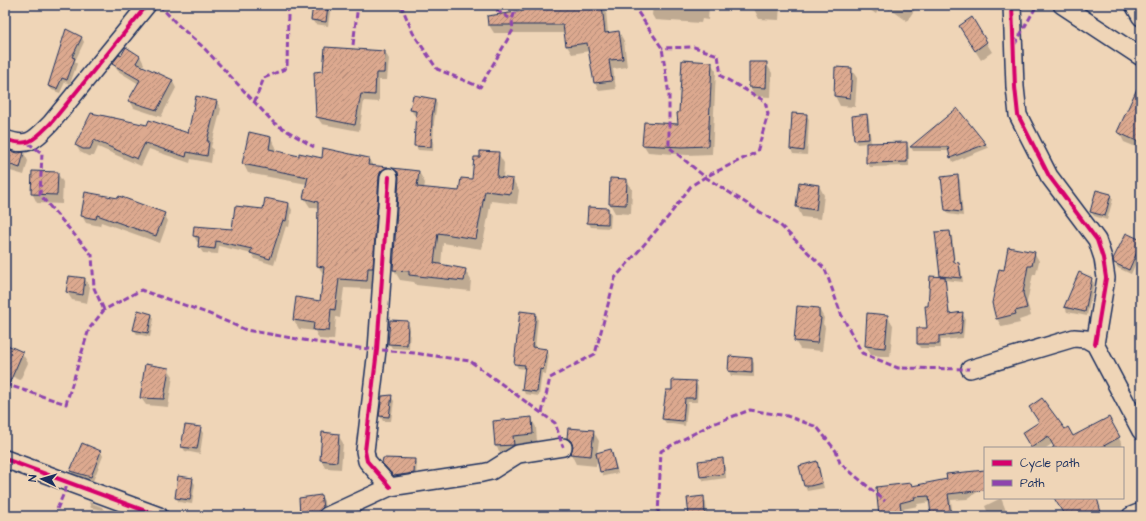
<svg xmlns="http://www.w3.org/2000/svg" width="1146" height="521" viewBox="0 0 1146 521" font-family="'Architects Daughter',sans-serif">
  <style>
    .shadow { fill: #0003 }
    .building { fill: url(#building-hatch); stroke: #1b2f5e }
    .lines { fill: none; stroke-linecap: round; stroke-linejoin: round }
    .street-casing { stroke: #1b2f5e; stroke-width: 20 }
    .street { stroke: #efd5b7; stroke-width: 17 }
    .quiet { stroke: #8e44ad; stroke-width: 3; stroke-dasharray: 6 3; stroke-linecap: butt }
    .cycleway-casing { stroke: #efd5b7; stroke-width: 6 }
    .cycleway { stroke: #d6006c; stroke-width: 4 }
  </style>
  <defs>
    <pattern id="building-hatch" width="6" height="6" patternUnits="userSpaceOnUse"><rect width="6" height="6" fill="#dca98f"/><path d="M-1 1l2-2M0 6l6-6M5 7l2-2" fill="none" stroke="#b28a78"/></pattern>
  </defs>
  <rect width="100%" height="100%" fill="#efd5b7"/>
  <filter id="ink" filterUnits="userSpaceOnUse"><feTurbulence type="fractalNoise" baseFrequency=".025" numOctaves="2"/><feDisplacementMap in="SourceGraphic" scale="8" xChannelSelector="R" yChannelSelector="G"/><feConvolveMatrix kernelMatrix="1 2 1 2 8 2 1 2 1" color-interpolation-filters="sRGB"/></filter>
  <g filter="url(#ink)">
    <g class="shadow">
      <polygon points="314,5 331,5 328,26 315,24 312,20"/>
      <polygon points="525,5 602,5 606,11 608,33 619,32 624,41 627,67 613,69 616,89 599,91 595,83 589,51 572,54 567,46 565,33 494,33 489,25 525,12"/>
      <polygon points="653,5 709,5 708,20 702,19 701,23 655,20 652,15"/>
      <polygon points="754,5 780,5 779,20 759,19 754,9"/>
      <polygon points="863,5 912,5 915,9 907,21 893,11 891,8 890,10 881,5 876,14"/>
      <polygon points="972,19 992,52 981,60 966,36"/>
      <polygon points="82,38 84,42 75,61 77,64 70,84 65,82 60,93 52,90 49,86"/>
      <polygon points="385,52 389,59 387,80 379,80 379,102 364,101 359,131 322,124 317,117 324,72"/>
      <polygon points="140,56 144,64 142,67 172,80 176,88 161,117 134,108 130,101 139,84 118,71 113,64"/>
      <polygon points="711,63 716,71 712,154 687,155 648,152 643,144 679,125"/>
      <polygon points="766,63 772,73 771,97 755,96 750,87"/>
      <polygon points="836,68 851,69 857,78 855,107 840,106 835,96"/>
      <polygon points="197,97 217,102 221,109 211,147 213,149 211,163 191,159 190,163 149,149 141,166 98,147 94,156 88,156 80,152 76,145 91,114 188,135"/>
      <polygon points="435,99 437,104 434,122 433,151 418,150 415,145 417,115 414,115 411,110"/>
      <polygon points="1141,102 1141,149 1124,142 1119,132"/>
      <polygon points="956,109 988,148 953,162 951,157 950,151 913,151 911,147"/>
      <polygon points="793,114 806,115 809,119 807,155 793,154 791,149"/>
      <polygon points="867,115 869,120 871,144 906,143 909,148 909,166 870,167 867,162 867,143 857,144 855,139"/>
      <polygon points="271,138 276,147 275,151 300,157 323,159 369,159 373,166 388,168 392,177 377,277 372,277 372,289 344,288 340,318 336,317 334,340 319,339 315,331 299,329 294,320 321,302 324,275 318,266 319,209 310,207 304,198 307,184 248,173 243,163"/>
      <polygon points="24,153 28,161 24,175 7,170 5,166 5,154"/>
      <polygon points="498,153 504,163 503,179 513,180 519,190 517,204 491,201 482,249 443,243 441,265 465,270 471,280 470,291 416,285 414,282 400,280 394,270 399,178 394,169 419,172 425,183 424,189 460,192 473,181 481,158"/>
      <polygon points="57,173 63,182 62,204 37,203 32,193"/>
      <polygon points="957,176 960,180 963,216 948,214 946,209"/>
      <polygon points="627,180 632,189 631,214 615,213 610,204"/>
      <polygon points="800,183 819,186 824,195 821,219 802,217 797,207"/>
      <polygon points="86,193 164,214 168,221 160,243 101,222 100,226 86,223 82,216"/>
      <polygon points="1110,195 1113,199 1107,220 1094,216 1091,212"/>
      <polygon points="289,204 292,210 289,227 286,226 274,265 255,259 252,254 219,246 218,254 203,253 199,247 200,242 197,242 194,236 233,230 264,210"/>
      <polygon points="608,209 611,214 610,228 591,227 588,222"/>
      <polygon points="949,232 952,236 955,263 958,264 961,268 963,282 945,280 950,315 962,313 965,318 963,338 941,340 941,348 920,348 918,344 929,329 929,307 943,278 941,276"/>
      <polygon points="1141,241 1141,252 1131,274 1118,268 1115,263"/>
      <polygon points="1034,252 1039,261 1036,274 1033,274 1027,302 1031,316 1019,320 1020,323 1002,327 997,319 994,303 1005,271"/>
      <polygon points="1080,273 1091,279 1094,283 1087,316 1067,312 1065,307"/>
      <polygon points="85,279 90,287 87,303 72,300 67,292"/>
      <polygon points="819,309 824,318 823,324 825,327 822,351 800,349 795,341"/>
      <polygon points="152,314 154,319 150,337 137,334 134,330"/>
      <polygon points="536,314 538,319 535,348 546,350 549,355 546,374 542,373 539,396 525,394 523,390 525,369 518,368 515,363"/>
      <polygon points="887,316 893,325 890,357 871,355 866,346"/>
      <polygon points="407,322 410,327 409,349 392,348 389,343"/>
      <polygon points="5,346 22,353 28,363 20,380 5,373"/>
      <polygon points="729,357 751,358 754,363 754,377 731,376 729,371"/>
      <polygon points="168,369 173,376 168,407 146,405 141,398"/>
      <polygon points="695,382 698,387 697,402 688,402 685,426 666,423 663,419 673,391"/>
      <polygon points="391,396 394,401 391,421 383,421 380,416"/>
      <polygon points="1030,407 1064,430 1073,438 1108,418 1122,444 1123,448 1056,448 1053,443 1046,448 1032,448 1023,433 1040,423"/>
      <polygon points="531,418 536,427 537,442 518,444 518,453 501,454 496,446 494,421"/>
      <polygon points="200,428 203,433 200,454 185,451 182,446"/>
      <polygon points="593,431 599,441 597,453 611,450 613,455 618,473 604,476 601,472 598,454 596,466 576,464 571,454 574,447 568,438"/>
      <polygon points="323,434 338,435 343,443 341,469 325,468 321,460"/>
      <polygon points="101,452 103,456 93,481 74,476 71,471"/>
      <polygon points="722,459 725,464 726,478 704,481 701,476"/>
      <polygon points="414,460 417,464 416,478 397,480 383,463"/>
      <polygon points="817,463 819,467 824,488 807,491 805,486 800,466"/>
      <polygon points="985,471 985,487 967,499 951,500 952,509 941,516 932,516 931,502 917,504 918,506 903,509 904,516 880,516 912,487"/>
      <polygon points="192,479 195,484 192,504 179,502 176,498"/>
      <polygon points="321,496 324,501 325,512 321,516 302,516 301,514"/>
      <polygon points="703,497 706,502 707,516 690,516"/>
      <polygon points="1001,498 1008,516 989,516 985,506"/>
      <polygon points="89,502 102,507 104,510 91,508"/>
      <polygon points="413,512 437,512 439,516 413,516"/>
      <polygon points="818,514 833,514 834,516 818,516"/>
    </g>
    <g class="building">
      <polygon points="313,5 328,5 326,22 311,20"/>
      <polygon points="524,5 602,5 605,33 619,31 623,59 609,60 612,81 594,83 587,43 566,46 563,25 488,25 487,16 524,11"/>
      <polygon points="972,17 987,42 975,51 959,26"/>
      <polygon points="66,29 82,37 72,57 75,58 67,80 62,78 57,89 48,86"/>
      <polygon points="126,47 140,56 136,63 173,80 157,110 128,101 140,80 112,64 119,55 121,56"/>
      <polygon points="325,47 385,51 384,73 376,73 375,95 361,94 355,125 316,117 314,72 323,71"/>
      <polygon points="682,60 712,62 708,146 682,147 642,145 644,122 678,124 677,113 679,112"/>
      <polygon points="749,62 767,62 766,88 749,87"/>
      <polygon points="835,67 852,68 850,98 834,96"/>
      <polygon points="1141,80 1141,143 1117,132"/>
      <polygon points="413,95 435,99 432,117 431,147 414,146 416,111 410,110"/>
      <polygon points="196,96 217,101 207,141 209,141 207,156 187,152 186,157 145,143 137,159 94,140 90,149 83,149 75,145 91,113 147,125 149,120 188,133"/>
      <polygon points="957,108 986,144 950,158 948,147 910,147"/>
      <polygon points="792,113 807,114 804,151 790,149"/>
      <polygon points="867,114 869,139 854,140 852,116"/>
      <polygon points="249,132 271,137 269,149 299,156 299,153 322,158 323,148 369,158 368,165 388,167 381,171 379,176 373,268 368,268 367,281 339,279 335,310 331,309 329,331 313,330 314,323 293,320 296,297 320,301 324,267 317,266 318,202 303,198 308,177 242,164"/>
      <polygon points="907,142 907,162 866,163 866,143"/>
      <polygon points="5,150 18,153 24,152 20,168 5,163"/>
      <polygon points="480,151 499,152 497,177 513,179 511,194 485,191 476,239 438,233 434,263 466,269 464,281 409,275 409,271 393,270 399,178 398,172 392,168 419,171 417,187 459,191 461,178 472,179 474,157 480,157"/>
      <polygon points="32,171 58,172 57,195 31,194"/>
      <polygon points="958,175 961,212 945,210 941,177"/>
      <polygon points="610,178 627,179 626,205 609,204"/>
      <polygon points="799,182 819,185 816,210 796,207"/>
      <polygon points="1096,190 1111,194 1105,216 1090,212"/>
      <polygon points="85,192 118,198 119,196 165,213 156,236 97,215 96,219 81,216"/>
      <polygon points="265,198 289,203 286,221 283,220 270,259 250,253 252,249 216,241 215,249 198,247 199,237 193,236 194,226 232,229 235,206 263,209"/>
      <polygon points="588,207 608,208 608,224 587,223"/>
      <polygon points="950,231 954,262 959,263 961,278 940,276 935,232"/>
      <polygon points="1126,233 1141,240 1141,243 1129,270 1114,263 1113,259"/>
      <polygon points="1008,247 1035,252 1032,266 1028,266 1023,293 1027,308 1015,311 1016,314 996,319 992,303 999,269 1004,270"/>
      <polygon points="1079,272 1092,278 1085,312 1064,307"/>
      <polygon points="69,276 85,278 83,295 66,292"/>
      <polygon points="930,276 945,277 949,314 963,312 961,333 939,336 939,344 917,344 917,328 927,328 925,306 928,306"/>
      <polygon points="797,306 819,308 819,317 821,318 817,343 794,341"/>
      <polygon points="138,310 152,314 148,333 133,330"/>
      <polygon points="520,311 536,313 532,347 547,349 543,370 540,369 537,392 522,390 525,365 514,364"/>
      <polygon points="867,313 888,315 885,348 865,346"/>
      <polygon points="390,320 408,321 407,345 388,344"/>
      <polygon points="5,344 23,352 5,393"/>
      <polygon points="729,356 752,358 752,373 728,371"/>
      <polygon points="145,364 169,368 164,399 140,398"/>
      <polygon points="672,380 696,381 695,398 685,398 683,421 662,419 666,390 672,390"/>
      <polygon points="392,395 389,417 379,416 382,396"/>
      <polygon points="1042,398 1065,429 1068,427 1073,436 1109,417 1120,437 1100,448 1052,448 1054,447 1048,436 1031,448 1022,433 1039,422 1029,407"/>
      <polygon points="532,417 533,434 513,436 514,445 495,446 493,421"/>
      <polygon points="185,425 201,427 197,449 181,447"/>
      <polygon points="568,428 594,430 591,456 570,454 572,450 573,446 571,441 567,438"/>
      <polygon points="322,432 339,434 337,462 320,460"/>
      <polygon points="82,443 101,451 91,477 70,471"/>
      <polygon points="611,449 616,469 600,472 596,453"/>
      <polygon points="383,458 415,459 414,473 394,476 382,463"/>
      <polygon points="723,458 724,474 700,477 698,461"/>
      <polygon points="817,461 822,483 810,486 804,486 799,466"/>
      <polygon points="985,470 985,490 948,494 951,516 931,516 929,496 914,497 915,499 900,503 902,516 879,516 876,487 911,483 912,486 947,479 946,474"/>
      <polygon points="178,476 193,478 190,500 175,498"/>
      <polygon points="321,495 323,507 318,513 300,515 299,498"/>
      <polygon points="704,496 705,516 689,516 687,498"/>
      <polygon points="1054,498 1097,498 1102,516 1065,516"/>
    </g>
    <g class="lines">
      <g class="street-casing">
        <g id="street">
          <polyline points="1012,5 1015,87 1018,115 1049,176 1097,240 1103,258 1106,278 1095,344"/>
          <polyline points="1062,5 1141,57"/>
          <polyline points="1134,5 1141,17"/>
          <path d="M5 139C29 148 34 140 51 123L147 5"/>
          <polyline points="389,177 377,350 365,451 367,461 390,487"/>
          <polyline points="970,369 1074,338 1086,339 1095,344 1141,431"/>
          <polyline points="5,459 159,516"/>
          <polyline points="327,516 390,487 482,473 491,471 518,454 563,447"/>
          <polyline points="1131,516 1141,512"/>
        </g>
      </g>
      <use href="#street" class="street"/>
      <g class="quiet">
        <polyline points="159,5 177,24 204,48 274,123 314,147"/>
        <polyline points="401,5 413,33 437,69 480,87 513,30 512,20 517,5"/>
        <polyline points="489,5 512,20"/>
        <polyline points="633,5 662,48 669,95 669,147 705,177 779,224 825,269 841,314 862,353 898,368 970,369"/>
        <polyline points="1066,8 1071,5"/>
        <polyline points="1015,44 1037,5"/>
        <polyline points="353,45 358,5"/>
        <polyline points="254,103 264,78 287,68 288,14 287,5"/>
        <polyline points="28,143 42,153 40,195 92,255 94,288 104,310"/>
        <polyline points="5,384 66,404 89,329 104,310 141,290 207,313 246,330 338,346 414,353 470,361 555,423 563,447"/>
        <polyline points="542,413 550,378 595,354 615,278 668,217 691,186 705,177 757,152 768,114 765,101 721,76 718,55 694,47 662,48"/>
        <polyline points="52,516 55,514 69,481"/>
        <polyline points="658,516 661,451 710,425 750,410 787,416 817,427 836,451 840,463 885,501"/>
      </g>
      <g class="cycleway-casing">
        <g id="cycleway">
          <polyline points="1012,5 1015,87 1018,115 1049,176 1097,240 1103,258 1106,278 1095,344"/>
          <path d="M5 139C29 148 34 140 51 123L147 5"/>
          <polyline points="389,177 377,350 365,451 367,461 390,487"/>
          <polyline points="5,459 159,516"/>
        </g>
      </g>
      <use href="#cycleway" class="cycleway"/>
    </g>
  </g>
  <rect width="1146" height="521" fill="none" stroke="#efd5b7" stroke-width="20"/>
  <rect x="10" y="10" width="1126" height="501" fill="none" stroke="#1b2f5e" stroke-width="1.5" filter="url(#ink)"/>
  <rect x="984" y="447" width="140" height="52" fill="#efd5b7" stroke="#9a9393"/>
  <rect x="992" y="460" width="20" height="6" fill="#d6006c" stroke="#9a9393"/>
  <text x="1020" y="467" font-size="12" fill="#1b2f5e">Cycle path</text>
  <rect x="992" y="480" width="20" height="6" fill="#8e44ad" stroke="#9a9393"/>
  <text x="1020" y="487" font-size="12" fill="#1b2f5e">Path</text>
  <g transform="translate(42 479) rotate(275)" stroke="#efd5b7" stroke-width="3" paint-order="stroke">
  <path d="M0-3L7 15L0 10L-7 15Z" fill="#1b2f5e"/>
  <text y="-6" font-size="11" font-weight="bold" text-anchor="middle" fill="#1b2f5e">N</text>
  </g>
</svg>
